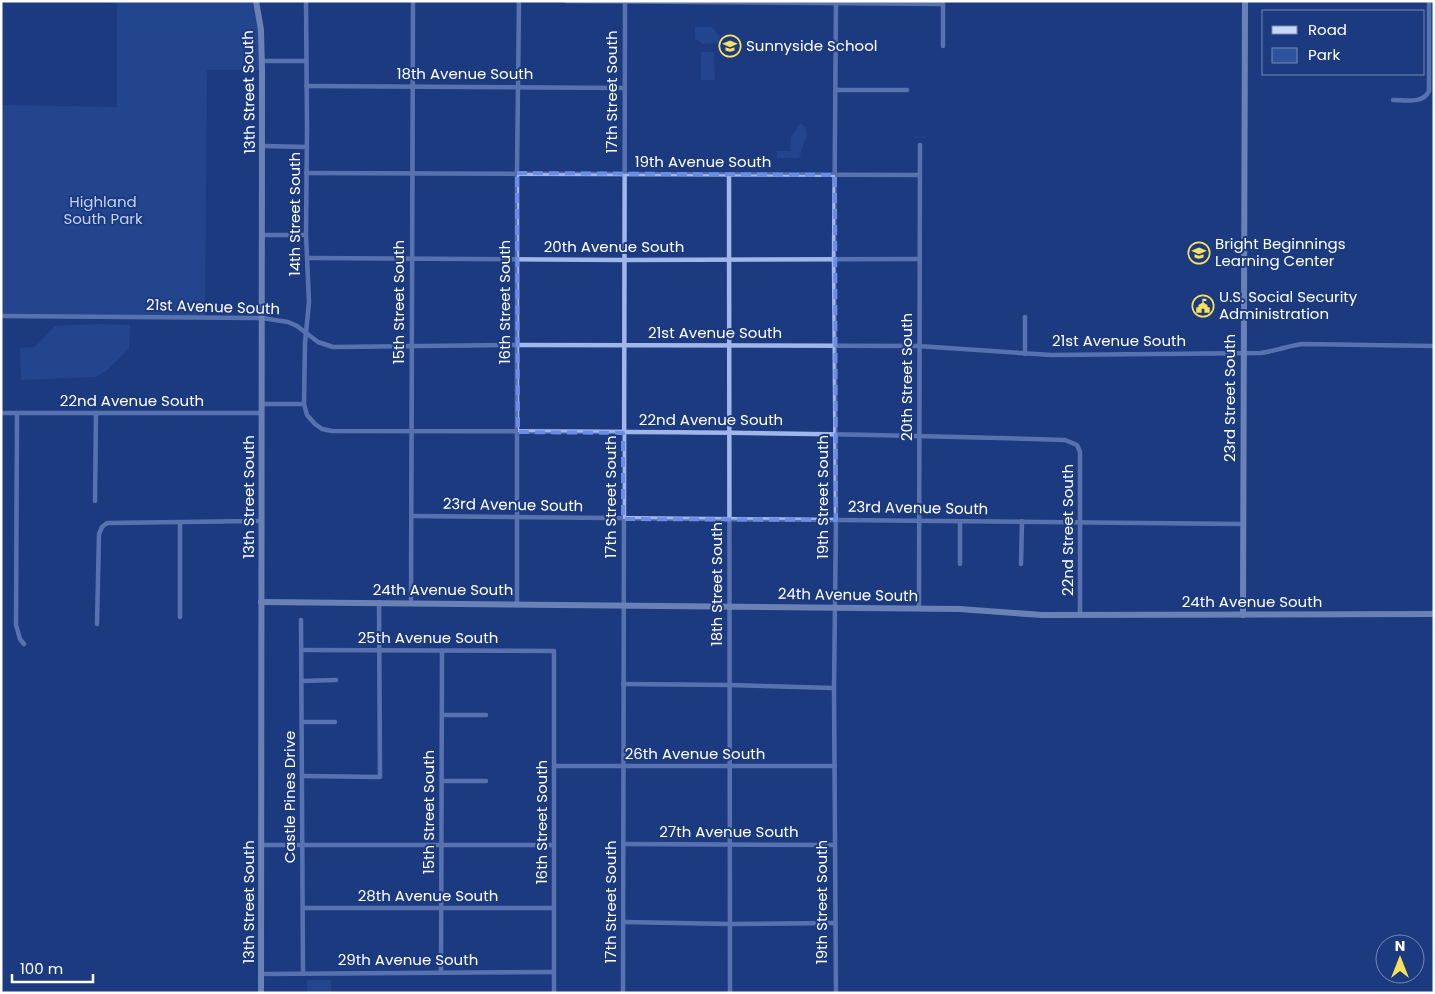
<svg xmlns="http://www.w3.org/2000/svg" width="1435" height="994" viewBox="0 0 1435 994" font-family="Poppins,sans-serif">
  <style>
    .green { fill: #2e529e }
    .lines { fill: none; stroke-linecap: round; stroke-linejoin: round }
    .street { stroke: #9fb7e9; stroke-width: 4.5 }
    .secondary { stroke: #cad8f7; stroke-width: 6 }
    .marked { fill: none; stroke: #6c8ce6; stroke-width: 4; stroke-dasharray: 10 6; stroke-linejoin: round }
    .labels { text-anchor: middle; stroke-width: 4; stroke-linejoin: round; paint-order: stroke }
    .poi-label { font-size: 15px; fill: #fff; stroke: #1c3a7f; text-anchor: start }
    .street-label { font-size: 15px; fill: #fff; stroke: #1c3a7f }
    .park-label { font-size: 15px; fill: #c3d4f7; stroke: #1c3a7f }
  </style>
  <rect width="100%" height="100%" fill="#1c3a7f"/>
  <g class="green">
    <polygon points="111,1 256,1 262,70 207,70 205,318 1,315 1,105 117,107 117,4 111,3"/>
    <polygon points="695,27 712,27 720,37 719,43 704,44 695,39"/>
    <polygon points="701,52 714,52 715,80 701,80"/>
    <polygon points="800,123 805,127 807,134 799,158 777,158 777,151 790,151 791,137"/>
    <polygon points="98,324 130,325 129,349 106,371 95,377 21,380 20,348 35,347 55,326"/>
    <rect x="307" y="980" width="24" height="13"/>
  </g>
  <g class="lines">
    <g class="street">
      <path d="M306 1 307 129 306 235 309 302 305 343 304 404 307 415 315 424 322 429 332 431C576 431 820 432 1065 440L1077 445 1080 452V615"/>
      <polyline points="566,1 943,4"/>
      <polyline points="943,46 943,2"/>
      <polyline points="262,61 306,61"/>
      <polyline points="306,86 624,88"/>
      <polyline points="836,90 907,90"/>
      <path d="M1393 100C1406 100 1423 104 1429 91V1"/>
      <polyline points="263,146 307,147"/>
      <polyline points="306,173 920,175"/>
      <polyline points="729,175 730,993"/>
      <polyline points="263,235 306,235"/>
      <polyline points="308,258 624,260 920,259"/>
      <path d="M1 316 262 318 288 322 297 326 318 342 333 347 518 345 918 346 1051 355 1261 353C1275 351 1288 346 1302 344L1434 346"/>
      <polyline points="1025,354 1025,317"/>
      <polyline points="262,404 304,404"/>
      <polyline points="1,413 262,413"/>
      <polyline points="17,413 16,625 20,639 24,644"/>
      <polyline points="95,501 96,413"/>
      <polyline points="412,516 1243,524"/>
      <polyline points="180,523 180,617"/>
      <polyline points="960,564 960,521"/>
      <polyline points="1021,564 1022,521"/>
      <polyline points="411,602 413,1"/>
      <polyline points="517,603 517,173 519,1"/>
      <polyline points="919,608 920,145"/>
      <polyline points="301,620 303,973"/>
      <polyline points="97,624 99,534 102,527 107,523 261,521"/>
      <polyline points="301,650 554,651 554,993"/>
      <polyline points="302,681 336,680"/>
      <polyline points="623,684 729,685 834,688"/>
      <polyline points="442,715 486,715"/>
      <polyline points="302,722 335,722"/>
      <polyline points="554,766 835,766"/>
      <polyline points="303,776 380,777 379,602"/>
      <polyline points="442,781 486,781"/>
      <polyline points="623,844 834,845"/>
      <polyline points="261,845 554,845"/>
      <polyline points="303,908 554,908"/>
      <polyline points="624,922 730,924 834,923"/>
      <polyline points="441,972 442,651"/>
      <polyline points="261,974 554,972"/>
      <polyline points="623,993 625,1"/>
      <polyline points="836,993 834,688 836,520 834,259 836,1"/>
    </g>
    <g class="secondary">
      <polyline points="256,1 261,30 262,70 261,993"/>
      <polyline points="261,602 959,609 1042,615 1434,614"/>
      <polyline points="1243,615 1245,1"/>
    </g>
  </g>
  <path d="M0 0H1435V994H0ZM517 173 835 175 836 520 623 519V433L518 432Z" fill="#1c3a7f" fill-opacity=".55" fill-rule="evenodd"/>
  <path class="marked" d="M517 173 835 175 836 520 623 519V433L518 432Z"/>
  <defs>
    <g id="school-ring" transform="scale(1.125)"><circle r="9.5" fill="#1c3a7f" stroke="#f9e15d" stroke-width="1.5"/><path d="M0-5L7-2L0 1L-7-2ZM-4 1L0 2.5L4 1V4Q0 6-4 4Z" fill="#f9e15d"/></g>
    <g id="civic-ring" transform="scale(1.125)"><circle r="9.5" fill="#1c3a7f" stroke="#f9e15d" stroke-width="1.5"/><path d="M-.6-6.5H3V-4.5H.6V-3L4-1V1h2V6H-6V1h2V-1L-.6-3ZM-1.2 2.5V6h2.4V2.5Z" fill="#f9e15d"/></g>
  </defs>
  <g fill-rule="evenodd">
    <use href="#school-ring" x="730" y="46"/>
    <use href="#school-ring" x="1199" y="253"/>
    <use href="#civic-ring" x="1203" y="306"/>
  </g>
  <g class="labels">
    <g class="poi-label">
      <text x="746" y="51">Sunnyside School</text>
      <text x="1215" y="249">Bright Beginnings<tspan x="1215" dy="17">Learning Center</tspan></text>
      <text x="1219" y="302">U.S. Social Security<tspan x="1219" dy="17">Administration</tspan></text>
    </g>
    <g class="street-label">
      <text x="465" y="79">18th Avenue South</text>
      <text transform="translate(249 92) rotate(-91)" y="5">13th Street South</text>
      <text transform="translate(612 92) rotate(-90)" y="5">17th Street South</text>
      <text x="703" y="167">19th Avenue South</text>
      <text transform="translate(295 214) rotate(-90)" y="5">14th Street South</text>
      <text x="614" y="252">20th Avenue South</text>
      <text transform="translate(399 302) rotate(-90)" y="5">15th Street South</text>
      <text transform="translate(505 302) rotate(-90)" y="5">16th Street South</text>
      <text transform="translate(213 307) rotate(2)" y="5">21st Avenue South</text>
      <text x="715" y="338">21st Avenue South</text>
      <text x="1119" y="346">21st Avenue South</text>
      <text transform="translate(907 377) rotate(-90)" y="5">20th Street South</text>
      <text transform="translate(1230 398) rotate(-90)" y="5">23rd Street South</text>
      <text x="132" y="406">22nd Avenue South</text>
      <text x="711" y="425">22nd Avenue South</text>
      <text transform="translate(249 497) rotate(-90)" y="5">13th Street South</text>
      <text transform="translate(611 497) rotate(-90)" y="5">17th Street South</text>
      <text transform="translate(823 497) rotate(-90)" y="5">19th Street South</text>
      <text transform="translate(513 505) rotate(1)" y="5">23rd Avenue South</text>
      <text transform="translate(918 508) rotate(1)" y="5">23rd Avenue South</text>
      <text transform="translate(1068 530) rotate(-90)" y="5">22nd Street South</text>
      <text transform="translate(717 584) rotate(-90)" y="5">18th Street South</text>
      <text x="443" y="595">24th Avenue South</text>
      <text transform="translate(848 595) rotate(1)" y="5">24th Avenue South</text>
      <text x="1252" y="607">24th Avenue South</text>
      <text x="428" y="643">25th Avenue South</text>
      <text x="695" y="759">26th Avenue South</text>
      <text transform="translate(290 797) rotate(-90)" y="5">Castle Pines Drive</text>
      <text transform="translate(429 812) rotate(-90)" y="5">15th Street South</text>
      <text transform="translate(542 822) rotate(-90)" y="5">16th Street South</text>
      <text x="729" y="837">27th Avenue South</text>
      <text x="428" y="901">28th Avenue South</text>
      <text transform="translate(249 902) rotate(-90)" y="5">13th Street South</text>
      <text transform="translate(611 902) rotate(-90)" y="5">17th Street South</text>
      <text transform="translate(822 902) rotate(-90)" y="5">19th Street South</text>
      <text x="408" y="965">29th Avenue South</text>
    </g>
    <g class="park-label">
      <text x="103" y="207">Highland<tspan x="103" dy="17">South Park</tspan></text>
    </g>
  </g>
  <rect width="1435" height="994" fill="none" stroke="#ffffff" stroke-width="5"/>
  <rect x="1262" y="10" width="162" height="65" fill="#1c3a7f" stroke="#7789b2"/>
  <rect x="1272" y="26" width="25" height="8" fill="#cad8f7" stroke="#7789b2"/>
  <text x="1308" y="35" font-size="15" fill="#ffffff">Road</text>
  <rect x="1272" y="48" width="25" height="15" fill="#2e529e" stroke="#7789b2"/>
  <text x="1308" y="60" font-size="15" fill="#ffffff">Park</text>
  <g transform="translate(1400 959)"><circle r="24" fill="#1c3a7f" stroke="#7789b2"/>
  <path d="M0-4L9 19L0 12L-9 19Z" fill="#f9e15d"/>
  <text y="-8" font-size="14" font-weight="bold" text-anchor="middle" fill="#ffffff">N</text>
  </g>
  <path d="M12 974v8h81v-8" fill="none" stroke="#ffffff" stroke-width="2.5"/>
  <text x="20" y="974" font-size="15" fill="#ffffff" stroke="#1c3a7f" stroke-width="4" paint-order="stroke">100 m</text>
</svg>
